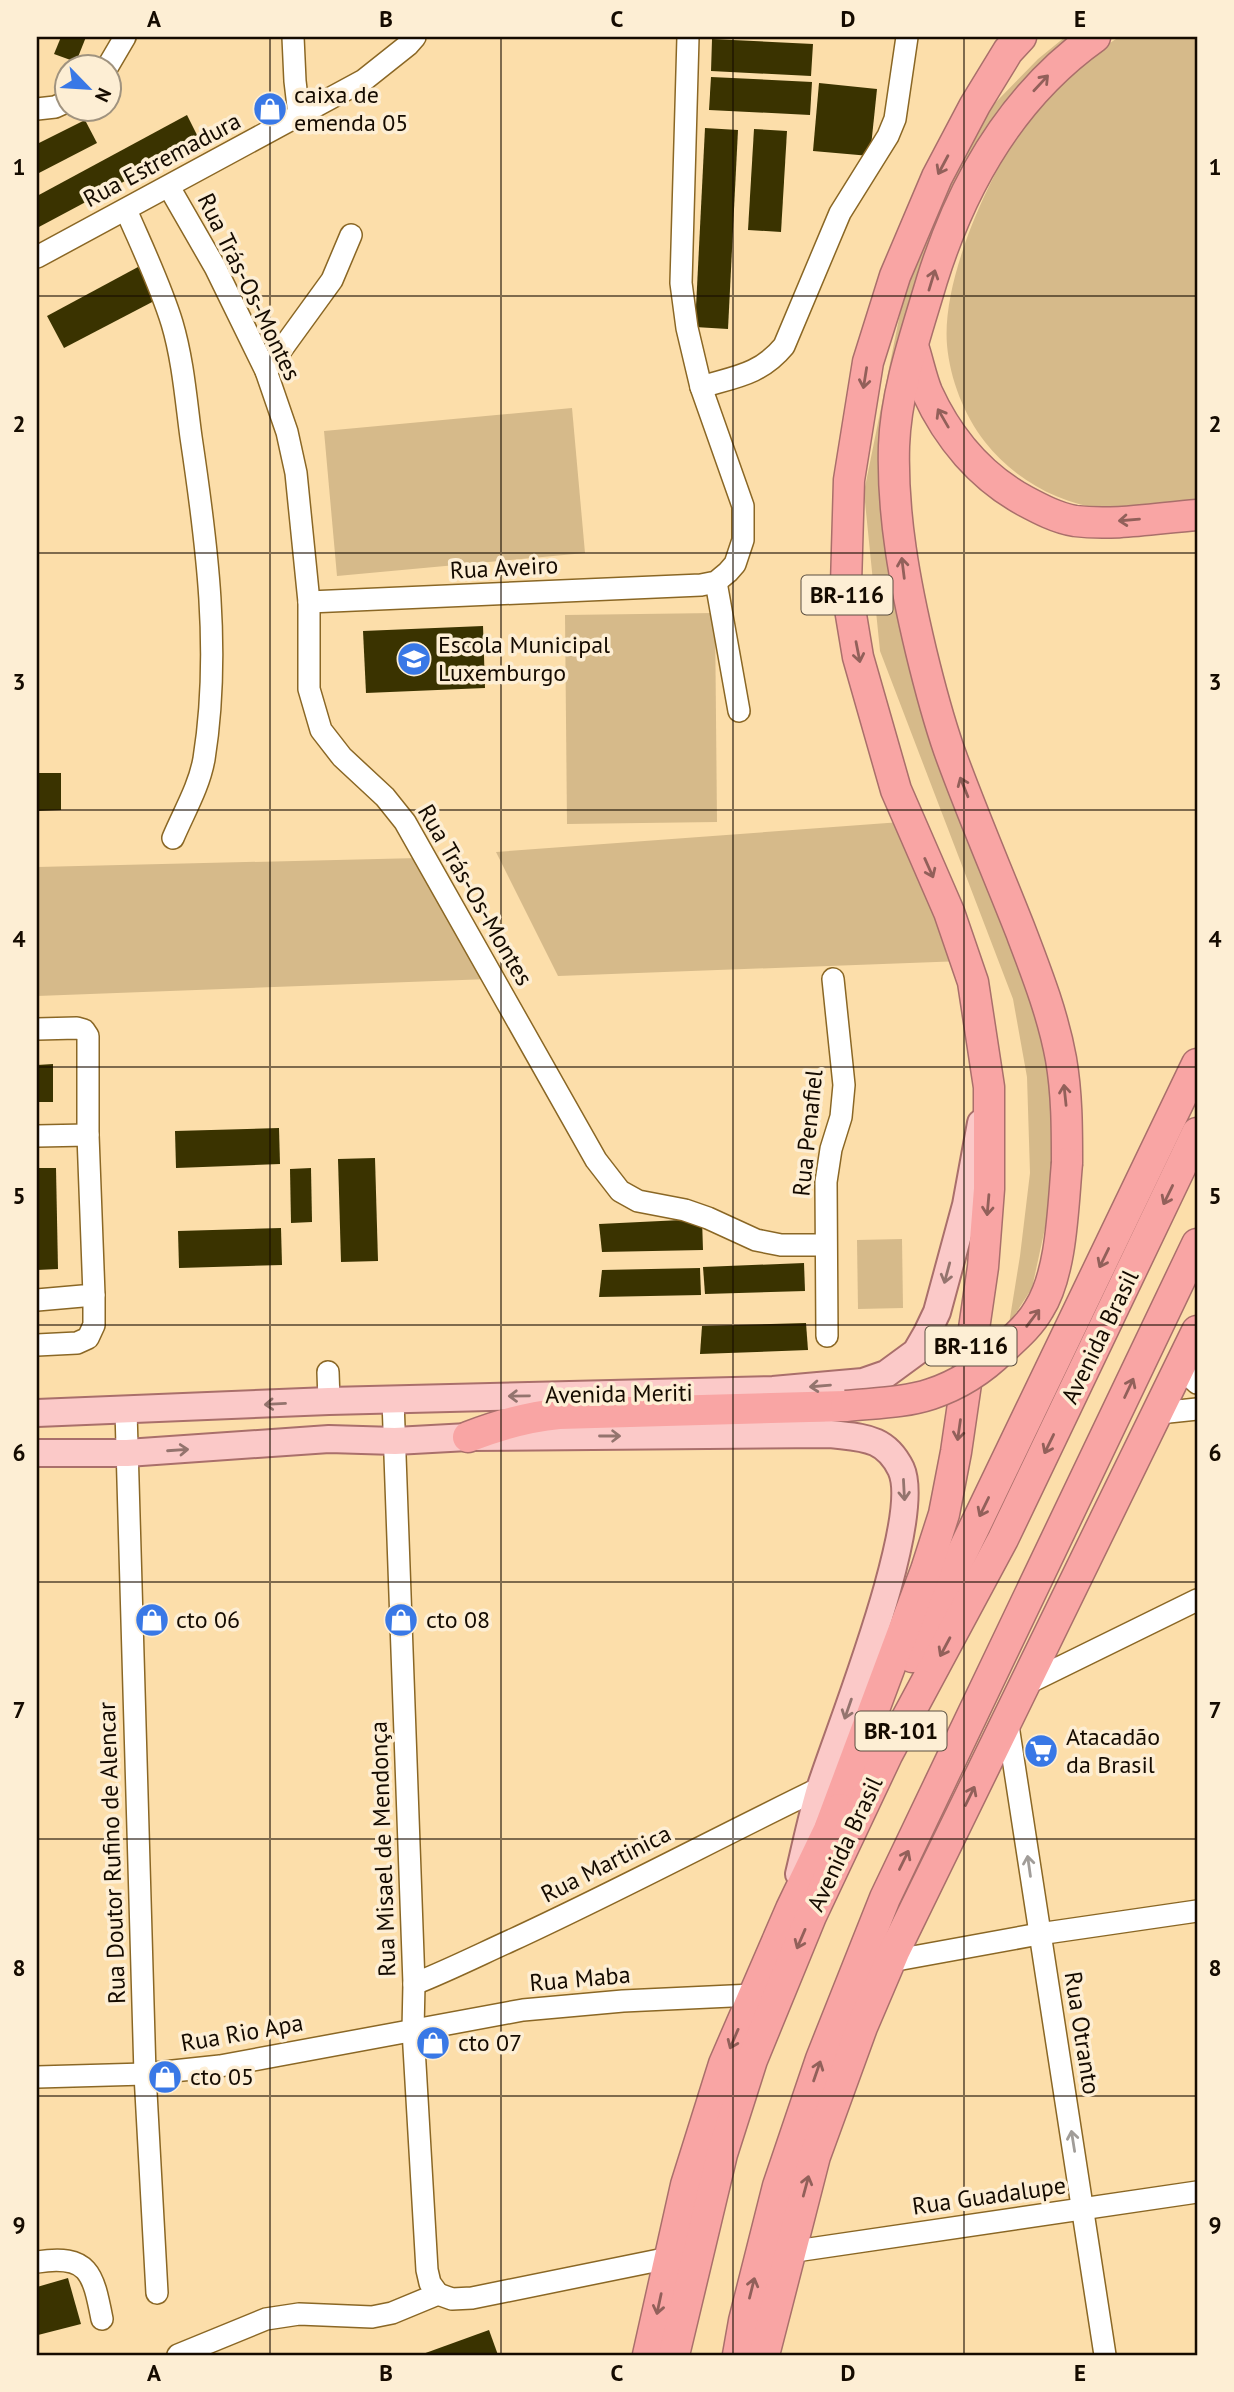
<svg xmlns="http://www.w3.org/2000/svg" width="1234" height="2392" viewBox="0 0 1234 2392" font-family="'PT Sans',sans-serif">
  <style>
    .green { fill: #d6ba8a }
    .building { fill: #3a3300 }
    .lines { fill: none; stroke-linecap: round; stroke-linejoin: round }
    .minor-casing { stroke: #8a6725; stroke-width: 24 }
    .major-casing { stroke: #a96f6b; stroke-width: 30 }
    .highway-casing { stroke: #a96f6b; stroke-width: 33 }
    .minor { stroke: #fff; stroke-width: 21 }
    .major { stroke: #fbc9c8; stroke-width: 26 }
    .highway { stroke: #f9a5a4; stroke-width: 30 }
    .highway-bridge-casing { stroke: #a96f6b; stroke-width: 33; stroke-linecap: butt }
    .highway-bridge { stroke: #f9a5a4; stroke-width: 30 }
    .oneway { stroke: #92605a }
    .oneway2 { stroke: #94746e }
    .oneway3 { stroke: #a19d99 }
    .grid { fill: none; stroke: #150b00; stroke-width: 2; stroke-opacity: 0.55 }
    .labels { text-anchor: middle; stroke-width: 7; stroke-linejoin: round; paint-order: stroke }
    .shield { fill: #fdeed4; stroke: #5b4f40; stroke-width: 2 }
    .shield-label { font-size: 23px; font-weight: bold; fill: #150b00 }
    .poi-label { font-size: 24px; fill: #150b00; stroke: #fdeed4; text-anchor: start }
    .street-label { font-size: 24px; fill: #150b00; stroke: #fdeed4 }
    .neatline { fill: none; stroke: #150b00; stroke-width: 2.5 }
    .grid-label { font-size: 23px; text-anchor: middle; font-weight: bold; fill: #150b00 }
  </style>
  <rect width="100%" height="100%" fill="#fcdeaa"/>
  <g class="green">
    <polygon points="1065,37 1080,37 1008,106 894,400 897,566 1050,1028 1060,1159 1032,1288 1009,1324 1020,1256 1030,1173 1027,1077 1013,999 880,651 864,492 906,284 966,148 995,103 1038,59"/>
    <path d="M1119 37H1197V499C1176 501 1155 504 1134 506 1124 507 1112 510 1102 509 1056 502 1014 479 985 442 964 415 950 379 947 345 941 274 997 155 1042 101 1063 75 1092 55 1119 37Z"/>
    <polygon points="572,408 585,553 337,576 324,431"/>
    <polygon points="715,613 717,822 567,824 565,615"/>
    <polygon points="901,822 963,961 558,976 496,852"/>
    <polygon points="419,858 489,979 37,996 37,867"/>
    <polygon points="902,1239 903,1308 858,1309 857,1240"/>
  </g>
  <g class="building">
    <polygon points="61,37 86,37 76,62 54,54"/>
    <polygon points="712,39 813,44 811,76 711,71"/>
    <polygon points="711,77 812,82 810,115 709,110"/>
    <polygon points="819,83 877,89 870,156 813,151"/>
    <polygon points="187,115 200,141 37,228 37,196"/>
    <polygon points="85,120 97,143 37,174 37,144"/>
    <polygon points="705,128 738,130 728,329 695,327"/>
    <polygon points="754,129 787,131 781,232 748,230"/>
    <polygon points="138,267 156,300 64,348 47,316"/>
    <polygon points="483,626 485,688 366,693 363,631"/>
    <polygon points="37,773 61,773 61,810 37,811"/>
    <polygon points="53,1064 53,1102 37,1102 37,1065"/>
    <polygon points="279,1128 280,1164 176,1168 175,1131"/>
    <polygon points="375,1158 378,1261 341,1262 338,1159"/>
    <polygon points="37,1168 56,1168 58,1269 37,1270"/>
    <polygon points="311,1168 312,1222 291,1223 290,1169"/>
    <polygon points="702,1219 703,1250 602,1252 599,1224"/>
    <polygon points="281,1228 282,1265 179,1268 178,1231"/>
    <polygon points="804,1263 805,1291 705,1294 703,1267"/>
    <polygon points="700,1268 701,1295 599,1297 602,1270"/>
    <polygon points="806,1323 808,1350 700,1354 702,1326"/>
    <polygon points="68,2278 81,2324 38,2335 37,2287"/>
    <polygon points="489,2330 498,2355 420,2355"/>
  </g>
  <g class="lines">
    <g class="minor-casing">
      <g id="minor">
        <polyline points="293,37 295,81 299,115"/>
        <path d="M688 37 681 283 687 328 701 387C734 377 760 375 784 346L840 213 888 136 895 119 907 37"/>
        <polyline points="108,66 125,37"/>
        <polyline points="37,109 55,107 66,102"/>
        <polyline points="169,187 215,267 266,371 287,432 296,473 309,602 309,689 321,730 342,757 385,797 405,822 596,1160 620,1191 638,1201 685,1210 708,1218 756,1240 781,1245 825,1245"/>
        <path d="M126 210C142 247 160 284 172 323 183 360 186 400 191 437 207 544 221 652 204 759 199 787 184 812 173 838"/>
        <polyline points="37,257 364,80 408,45 415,37"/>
        <polyline points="266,371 332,280 351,235"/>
        <polyline points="716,582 739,711"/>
        <polyline points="309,602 701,585 716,582 728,572 735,564 743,540 743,506 701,387"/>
        <polyline points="37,1029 77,1028 84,1030 88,1036 88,1135"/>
        <polyline points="37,1136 88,1135 94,1295 37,1300"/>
        <polyline points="827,1336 826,1182 831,1149 841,1117 844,1085 833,979"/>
        <polyline points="37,1345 77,1343 88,1338 94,1325 94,1295"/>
        <polyline points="1180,1367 1197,1383"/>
        <polyline points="328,1372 329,1401"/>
        <polyline points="393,1400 414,1984 413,2030 427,2270 430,2283 438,2294"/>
        <polyline points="126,1411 145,2074 157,2293"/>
        <polyline points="1159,1413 1197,1409"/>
        <polyline points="1024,1685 1197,1600"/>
        <polyline points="1007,1719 1105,2355"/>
        <polyline points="891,1961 1039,1934 1197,1911"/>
        <path d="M414 1984C447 1971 479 1955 512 1940 616 1892 717 1838 820 1788"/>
        <polyline points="37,2077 145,2074 220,2066 523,2010 623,2001 753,1995"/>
        <polyline points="789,2252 1197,2192"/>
        <path d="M37 2262C89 2254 93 2273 102 2319"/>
        <polyline points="438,2294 452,2299 472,2298 669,2258"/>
        <polyline points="178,2355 266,2319 299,2314 372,2317 392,2313 438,2294"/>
      </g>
    </g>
    <g class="major-casing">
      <g id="major">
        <polyline points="37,1413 329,1401 773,1390 863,1382 886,1374 916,1352 927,1333 937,1312 966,1205 981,1123"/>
        <path d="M37 1453H127L329 1439 395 1441 468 1437 830 1434C862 1438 885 1436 901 1469 924 1519 840 1727 821 1786 812 1815 806 1845 799 1874"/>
      </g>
    </g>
    <g class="highway-casing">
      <g id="highway">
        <path d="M913 346C918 361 921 377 927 392 948 438 981 477 1025 501 1040 509 1057 518 1075 521 1114 526 1157 518 1197 515"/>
        <path d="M1067 1163C1067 1128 1067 1094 1061 1059 1053 1015 1037 974 1021 932 997 871 971 811 949 750 938 718 929 684 921 651 905 584 892 515 894 446 896 390 916 334 932 280 962 184 1012 96 1095 37"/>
        <path d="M468 1437C499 1425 526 1417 559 1414L846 1406"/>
        <polyline points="912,1657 1197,1064"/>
        <polyline points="830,1827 926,1570 944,1514 956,1452 983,1267 989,1189 989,1087 973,982 949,912 896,790 858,657 846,585 849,480 868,362 895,276 937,177 975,105 1008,51 1021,37"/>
        <polyline points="648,2355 686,2185 724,2064 791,1909 839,1809"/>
        <polyline points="674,2355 722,2154 752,2060 811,1916 887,1755 1003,1539 1197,1133"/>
        <polyline points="738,2355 744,2321 778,2186 821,2059 885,1898 1197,1244"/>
        <polyline points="764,2355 815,2156 862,2027 894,1952 1197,1331"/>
      </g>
    </g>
    <use href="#minor" class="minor"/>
    <use href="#major" class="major"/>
    <use href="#highway" class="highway"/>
    <g class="highway-bridge-casing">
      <path id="highway-bridge" d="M846 1406C874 1403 904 1403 931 1394 958 1385 983 1369 1003 1349 1016 1337 1030 1325 1039 1309 1062 1273 1063 1206 1067 1163"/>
    </g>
    <use href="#highway-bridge" class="highway-bridge"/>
  </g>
  <defs><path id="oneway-shaft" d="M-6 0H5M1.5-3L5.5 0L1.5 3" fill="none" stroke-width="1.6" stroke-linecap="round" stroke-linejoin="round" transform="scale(1.75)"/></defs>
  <g class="oneway">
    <use href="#oneway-shaft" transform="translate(1041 83) rotate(-47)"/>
    <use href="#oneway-shaft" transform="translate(943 165) rotate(118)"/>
    <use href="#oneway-shaft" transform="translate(932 280) rotate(-73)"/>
    <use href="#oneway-shaft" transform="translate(865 378) rotate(99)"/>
    <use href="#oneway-shaft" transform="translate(943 418) rotate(-120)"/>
    <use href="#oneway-shaft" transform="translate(1129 520) rotate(175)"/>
    <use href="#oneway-shaft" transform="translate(903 568) rotate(-97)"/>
    <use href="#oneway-shaft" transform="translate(858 652) rotate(79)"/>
    <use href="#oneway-shaft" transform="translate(964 787) rotate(-112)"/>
    <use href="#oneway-shaft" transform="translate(929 868) rotate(66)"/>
    <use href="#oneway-shaft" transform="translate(1065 1095) rotate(-96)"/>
    <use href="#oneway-shaft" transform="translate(1168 1195) rotate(116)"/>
    <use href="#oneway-shaft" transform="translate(988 1205) rotate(95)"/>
    <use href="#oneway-shaft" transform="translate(1104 1258) rotate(116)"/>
    <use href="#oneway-shaft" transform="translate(1033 1318) rotate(-53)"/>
    <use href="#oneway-shaft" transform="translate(1129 1388) rotate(-65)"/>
    <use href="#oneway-shaft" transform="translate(959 1430) rotate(98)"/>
    <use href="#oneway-shaft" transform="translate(1049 1444) rotate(116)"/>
    <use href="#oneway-shaft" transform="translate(984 1507) rotate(116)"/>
    <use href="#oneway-shaft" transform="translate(945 1647) rotate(118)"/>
    <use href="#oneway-shaft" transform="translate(970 1796) rotate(-64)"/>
    <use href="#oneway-shaft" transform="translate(904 1860) rotate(-64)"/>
    <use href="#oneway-shaft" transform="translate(801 1939) rotate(113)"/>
    <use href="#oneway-shaft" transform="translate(734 2039) rotate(113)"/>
    <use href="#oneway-shaft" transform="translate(817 2071) rotate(-71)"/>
    <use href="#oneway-shaft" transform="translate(806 2186) rotate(-75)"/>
    <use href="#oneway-shaft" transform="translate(752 2288) rotate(-76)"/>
    <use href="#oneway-shaft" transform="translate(659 2304) rotate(102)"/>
  </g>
  <g class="oneway2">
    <use href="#oneway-shaft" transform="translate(947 1273) rotate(105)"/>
    <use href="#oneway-shaft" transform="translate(820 1386) rotate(175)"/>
    <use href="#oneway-shaft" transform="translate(519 1396) rotate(179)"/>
    <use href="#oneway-shaft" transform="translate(275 1404) rotate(177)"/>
    <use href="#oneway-shaft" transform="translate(610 1436)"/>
    <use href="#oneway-shaft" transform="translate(178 1450) rotate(-4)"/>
    <use href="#oneway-shaft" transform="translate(904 1490) rotate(87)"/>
    <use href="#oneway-shaft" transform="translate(848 1709) rotate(109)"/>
  </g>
  <g class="oneway3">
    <use href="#oneway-shaft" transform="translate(1029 1866) rotate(-98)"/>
    <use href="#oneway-shaft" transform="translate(1073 2141) rotate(-99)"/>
  </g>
  <path class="grid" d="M270 37V2355M501 37V2355M733 37V2355M964 37V2355M37 296H1197M37 553H1197M37 810H1197M37 1067H1197M37 1325H1197M37 1582H1197M37 1839H1197M37 2096H1197"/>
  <defs>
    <g id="shop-disc" transform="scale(1.75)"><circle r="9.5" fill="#3978e6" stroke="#fdeed4"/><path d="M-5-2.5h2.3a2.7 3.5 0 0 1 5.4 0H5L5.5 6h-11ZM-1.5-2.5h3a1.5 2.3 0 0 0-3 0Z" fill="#fff"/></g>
    <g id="school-disc" transform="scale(1.75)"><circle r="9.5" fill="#3978e6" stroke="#fdeed4"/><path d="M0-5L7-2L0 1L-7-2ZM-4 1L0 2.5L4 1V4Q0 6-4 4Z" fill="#fff"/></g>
    <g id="supermarket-disc" transform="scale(1.75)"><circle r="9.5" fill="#3978e6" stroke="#fdeed4"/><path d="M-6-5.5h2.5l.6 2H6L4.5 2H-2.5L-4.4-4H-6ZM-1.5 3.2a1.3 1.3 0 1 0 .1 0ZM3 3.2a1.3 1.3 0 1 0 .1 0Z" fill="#fff"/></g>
  </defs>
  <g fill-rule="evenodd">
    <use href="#shop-disc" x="270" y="109"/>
    <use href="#school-disc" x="414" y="659"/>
    <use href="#shop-disc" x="152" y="1620"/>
    <use href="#shop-disc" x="401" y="1620"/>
    <use href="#supermarket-disc" x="1041" y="1751"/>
    <use href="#shop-disc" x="433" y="2043"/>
    <use href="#shop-disc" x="165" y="2077"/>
  </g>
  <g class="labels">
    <g class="shield">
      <rect x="801.5" y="575.5" width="91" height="39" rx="5"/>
      <rect x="925.5" y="1326.5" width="91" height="39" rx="5"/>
      <rect x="855.5" y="1711.5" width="91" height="39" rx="5"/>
    </g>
    <g class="shield-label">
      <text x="847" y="603">BR-116</text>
      <text x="971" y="1354">BR-116</text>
      <text x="901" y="1739">BR-101</text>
    </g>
    <g class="poi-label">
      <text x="294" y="103">caixa de<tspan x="294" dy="28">emenda 05</tspan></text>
      <text x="438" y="653">Escola Municipal<tspan x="438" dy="28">Luxemburgo</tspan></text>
      <text x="176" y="1628">cto 06</text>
      <text x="426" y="1628">cto 08</text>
      <text x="1066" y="1745">Atacadão<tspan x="1066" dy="28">da Brasil</tspan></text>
      <text x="458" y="2051">cto 07</text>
      <text x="190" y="2085">cto 05</text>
    </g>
    <g class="street-label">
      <text transform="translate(162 160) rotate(-28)" y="8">Rua Estremadura</text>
      <text transform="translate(249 287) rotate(64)" y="8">Rua Trás-Os-Montes</text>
      <text transform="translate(504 568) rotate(-3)" y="8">Rua Aveiro</text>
      <text transform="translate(475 895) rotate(60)" y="8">Rua Trás-Os-Montes</text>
      <text transform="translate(808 1133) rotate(-84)" y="8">Rua Penafiel</text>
      <text transform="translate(1100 1337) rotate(-64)" y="8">Avenida Brasil</text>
      <text transform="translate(619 1394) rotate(-1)" y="8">Avenida Meriti</text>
      <text transform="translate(845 1844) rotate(-65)" y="8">Avenida Brasil</text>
      <text transform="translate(383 1849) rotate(-92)" y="8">Rua Misael de Mendonça</text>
      <text transform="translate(112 1853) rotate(-92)" y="8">Rua Doutor Rufino de Alencar</text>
      <text transform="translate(606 1864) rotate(-27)" y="8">Rua Martinica</text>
      <text transform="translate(580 1979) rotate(-5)" y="8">Rua Maba</text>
      <text transform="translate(242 2033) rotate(-10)" y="8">Rua Rio Apa</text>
      <text transform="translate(1082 2033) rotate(81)" y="8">Rua Otranto</text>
      <text transform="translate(989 2196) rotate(-8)" y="8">Rua Guadalupe</text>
    </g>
  </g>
  <rect width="1234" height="2392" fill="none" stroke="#fdeed4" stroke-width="77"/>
  <g transform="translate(88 88) rotate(115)"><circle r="33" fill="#fdeed4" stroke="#a0937f" stroke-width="2"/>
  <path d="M0-5L12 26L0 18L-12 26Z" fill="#3978e6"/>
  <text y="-10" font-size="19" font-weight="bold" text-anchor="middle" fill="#150b00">N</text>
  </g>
  <rect x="38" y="38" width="1158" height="2316" class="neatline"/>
  <g class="grid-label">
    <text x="154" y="27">A</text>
    <text x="386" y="27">B</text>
    <text x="617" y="27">C</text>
    <text x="848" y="27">D</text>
    <text x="1080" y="27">E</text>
    <text x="19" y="175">1</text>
    <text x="1215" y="175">1</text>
    <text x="19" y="432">2</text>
    <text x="1215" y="432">2</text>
    <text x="19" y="690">3</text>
    <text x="1215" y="690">3</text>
    <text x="19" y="947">4</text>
    <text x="1215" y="947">4</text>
    <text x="19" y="1204">5</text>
    <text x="1215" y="1204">5</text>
    <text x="19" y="1461">6</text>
    <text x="1215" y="1461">6</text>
    <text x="19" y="1718">7</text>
    <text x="1215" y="1718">7</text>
    <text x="19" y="1976">8</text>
    <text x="1215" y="1976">8</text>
    <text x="19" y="2233">9</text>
    <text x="1215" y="2233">9</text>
    <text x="154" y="2381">A</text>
    <text x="386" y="2381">B</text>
    <text x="617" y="2381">C</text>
    <text x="848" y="2381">D</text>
    <text x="1080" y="2381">E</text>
  </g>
</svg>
